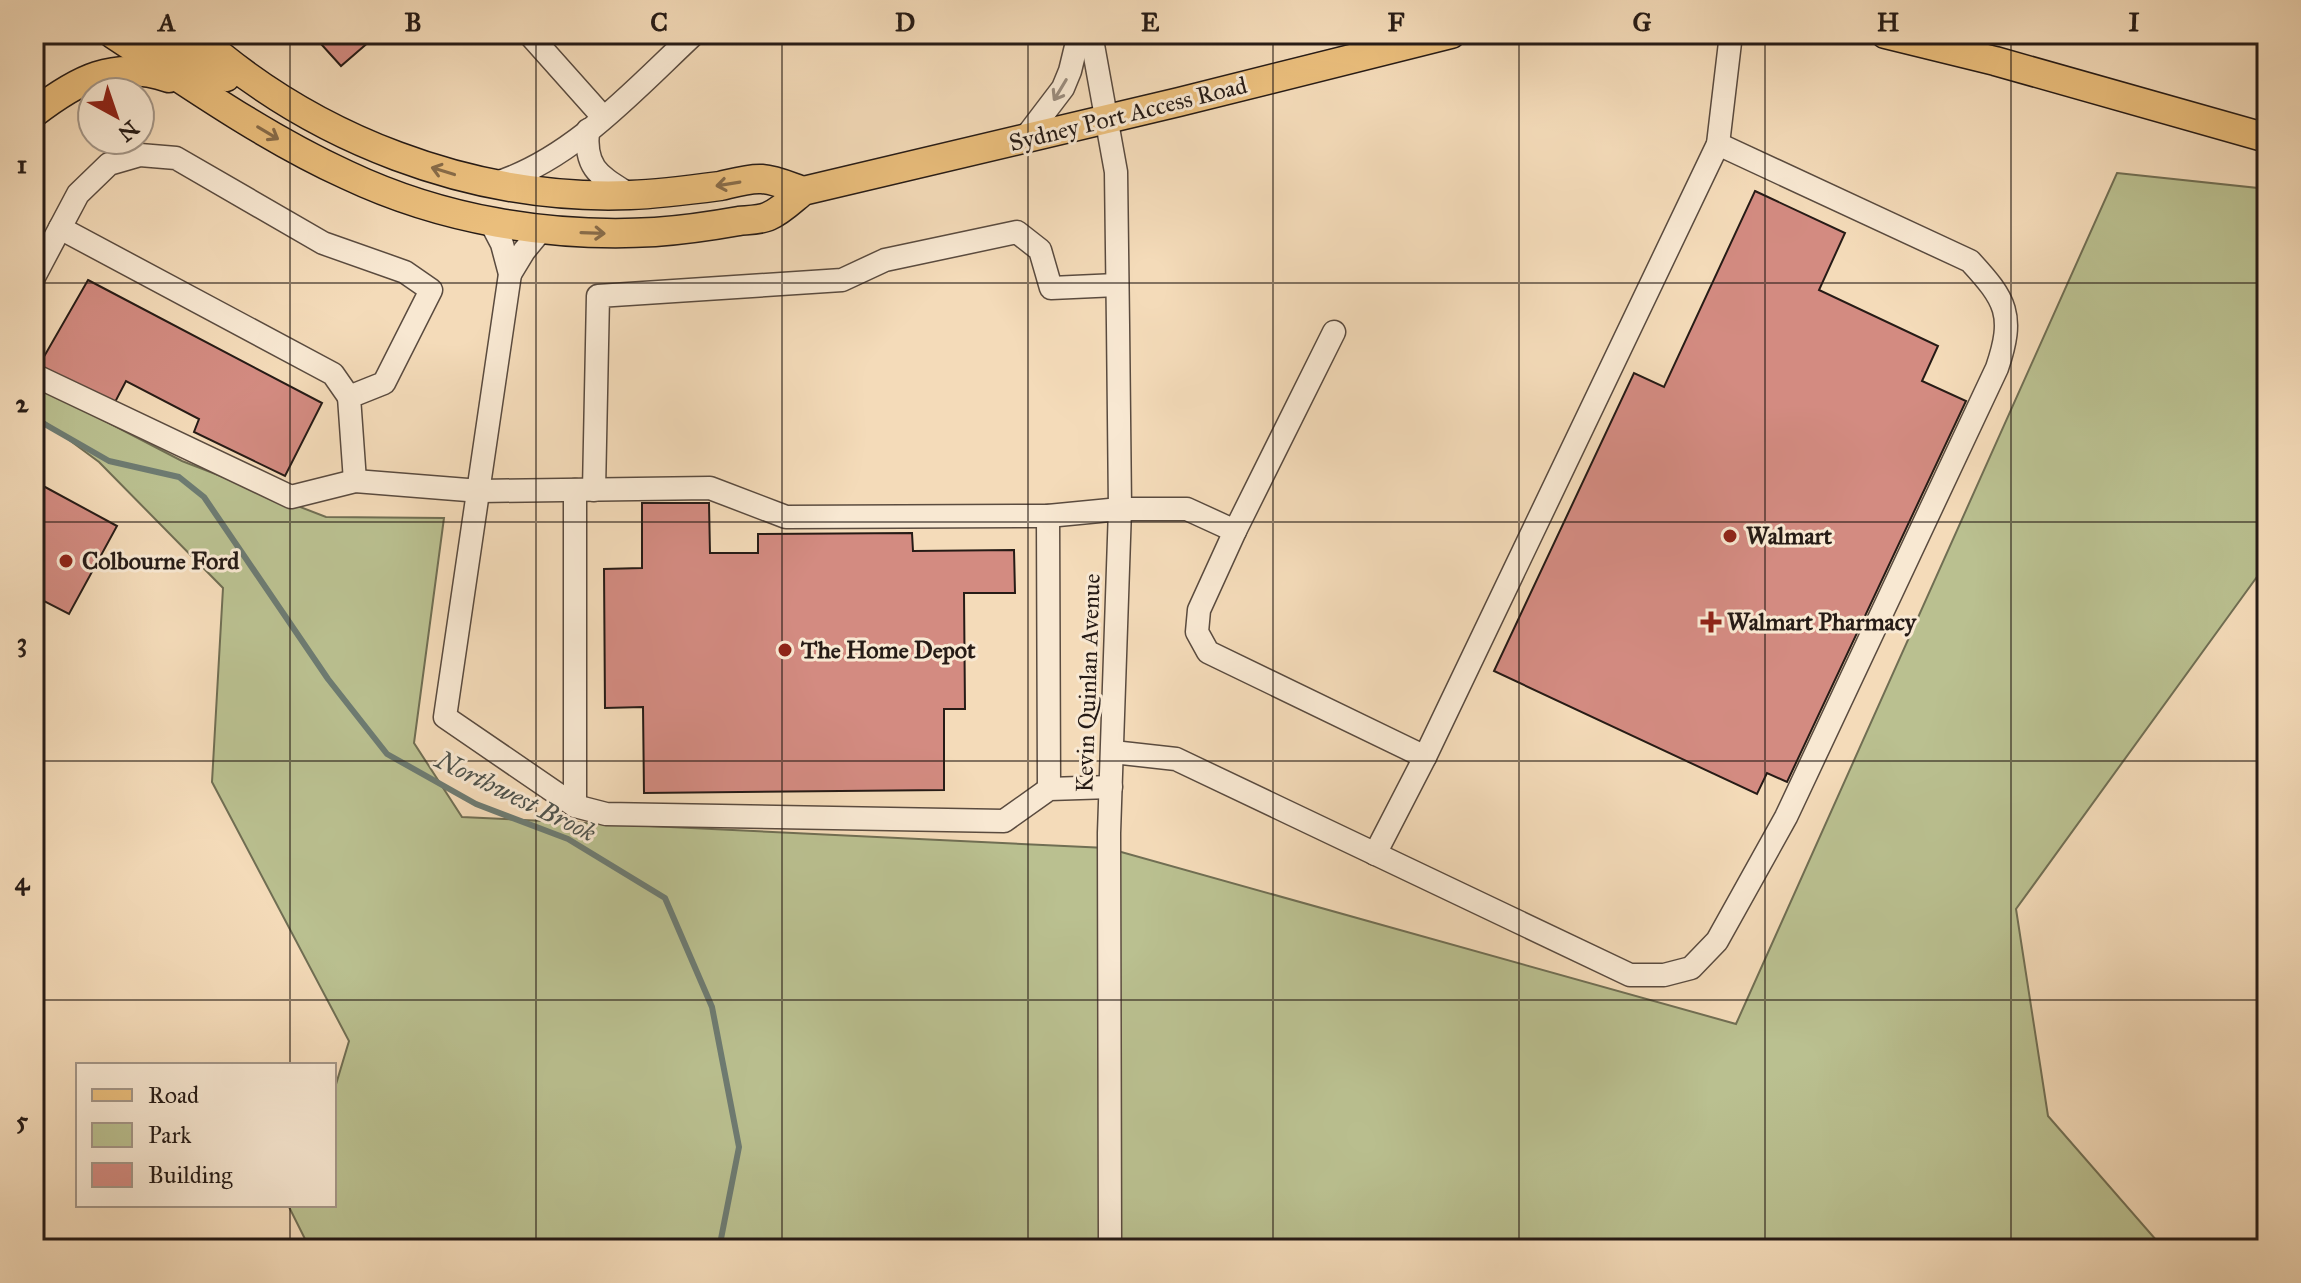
<svg xmlns="http://www.w3.org/2000/svg" width="2301" height="1283" viewBox="0 0 2301 1283" font-family="'IM FELL Great Primer',serif">
  <style>
    .green { fill: #bac090; stroke: #706e53; stroke-width: 2 }
    .lines { fill: none; stroke-linecap: round; stroke-linejoin: round }
    .stream { stroke: #6d7b72; stroke-width: 6 }
    .building { fill: #d38b81; stroke: #261b16; stroke-width: 2 }
    .minor-casing { stroke: #5a4b3f; stroke-width: 25 }
    .major-casing { stroke: #261b16; stroke-width: 31 }
    .minor { stroke: #f8e8d2; stroke-width: 22 }
    .major { stroke: #eabe7c; stroke-width: 28 }
    .oneway { stroke: #9a8c7d }
    .oneway2 { stroke: #886c49 }
    .grid { fill: none; stroke: #261b16; stroke-width: 2; stroke-opacity: 0.55 }
    .poi-dot { fill: #8f2418; stroke: #f8e8d2; stroke-width: 3 }
    .labels { text-anchor: middle; stroke-width: 6; stroke-linejoin: round; paint-order: stroke }
    .street-label { font-size: 24px; fill: #261b16; stroke: #f8e8d2 }
    .poi-label { font-size: 24px; font-weight: bold; fill: #261b16; stroke: #f8e8d2; text-anchor: start }
    .water-label { font-size: 26px; font-style: italic; fill: #4f534c; stroke: #f8e8d2 }
    .neatline { fill: none; stroke: #261b16; stroke-width: 3 }
    .grid-label { font-size: 26px; text-anchor: middle; font-weight: bold; fill: #261b16 }
  </style>
  <rect width="100%" height="100%" fill="#f4dbb9"/>
  <filter id="stains"><feTurbulence type="fractalNoise" baseFrequency=".0025" numOctaves="4"/><feColorMatrix values="0 0 0 0 .2 0 0 0 0 .09 0 0 0 0 .02 0 0 0 .5 -.17"/></filter>
  <radialGradient id="worn" r=".72"><stop offset=".6" stop-color="#630" stop-opacity="0"/><stop offset="1" stop-color="#630" stop-opacity=".3"/></radialGradient>
  <polygon class="green" points="2117,173 2267,189 2267,563 2016,909 2048,1116 2164,1249 310,1249 288,1205 334,1205 334,1091 349,1041 212,782 223,588 99,462 34,414 34,384 182,461 326,517 444,518 414,743 462,817 1107,848 1736,1024"/>
  <g class="lines">
    <polyline class="stream" points="34,418 109,461 179,477 204,497 328,679 387,754 476,804 568,839 665,898 712,1007 739,1147 719,1249"/>
  </g>
  <g class="building">
    <polygon points="312,34 378,34 341,66"/>
    <polygon points="1755,191 1845,233 1819,290 1938,346 1922,381 1966,401 1787,782 1767,773 1757,794 1494,671 1634,373 1664,387"/>
    <polygon points="88,280 322,403 285,476 194,432 199,419 126,381 113,406 38,367"/>
    <polygon points="34,481 117,526 69,614 34,596"/>
    <polygon points="642,503 709,503 710,553 758,553 758,534 912,533 913,551 1014,550 1015,593 964,593 965,709 944,709 944,790 644,793 643,707 605,708 604,569 642,568"/>
  </g>
  <g class="lines">
    <g class="minor-casing">
      <g id="minor">
        <polyline points="529,34 603,117"/>
        <polyline points="1091,34 1116,172 1118,325 1120,509 1109,833 1110,1249"/>
        <path d="M588 130C584 169 600 176 630 195"/>
        <polyline points="1025,138 1063,88 1070,71 1079,34"/>
        <path d="M496 183C573 159 636 88 694 34"/>
        <polyline points="490,221 502,244 510,274 445,717 575,806 606,814 1004,821 1049,789 1111,787"/>
        <polyline points="60,228 333,374 349,397"/>
        <polyline points="510,274 524,251 542,229"/>
        <polyline points="34,277 78,194 109,164 140,155 176,158 323,243 405,272 431,290 384,383 349,397 355,481"/>
        <polyline points="34,375 291,497 355,481 480,491 710,488 786,517 1048,516 1120,509 1187,509 1235,531 1334,332"/>
        <polyline points="575,490 575,806"/>
        <polyline points="594,490 598,296 842,280 885,260 1017,232 1040,250 1051,288 1117,285"/>
        <polyline points="1048,516 1049,789"/>
        <polyline points="1235,531 1199,610 1197,632 1208,652 1425,757"/>
        <path d="M1113 752 1176 759 1630 975H1664L1691 968 1717 941 1786 817 1997 368C2015 315 2006 300 1970 261L1718 144"/>
        <polyline points="1375,854 1425,757 1718,144 1731,34"/>
      </g>
    </g>
    <g class="major-casing">
      <g id="major">
        <path d="M113 34C189 84 264 137 347 175 442 220 550 238 655 232 683 230 711 226 739 221 748 220 761 220 769 216 781 211 793 199 803 191L1179 102 1451 34"/>
        <polyline points="152,34 226,77"/>
        <path d="M195 34C312 139 472 201 630 195 660 194 690 190 720 186 733 183 749 178 762 179 776 180 791 187 803 191"/>
        <polyline points="1885,34 1995,61 2267,138"/>
        <path d="M34 113C77 80 114 59 169 78"/>
      </g>
    </g>
    <use href="#minor" class="minor"/>
    <use href="#major" class="major"/>
  </g>
  <defs><path id="oneway-shaft" d="M-6 0H5M1.5-3L5.5 0L1.5 3" fill="none" stroke-width="1.6" stroke-linecap="round" stroke-linejoin="round" transform="scale(2)"/></defs>
  <use class="oneway" href="#oneway-shaft" transform="translate(1060 90) rotate(121)"/>
  <g class="oneway2">
    <use href="#oneway-shaft" transform="translate(268 133) rotate(31)"/>
    <use href="#oneway-shaft" transform="translate(443 171) rotate(-163)"/>
    <use href="#oneway-shaft" transform="translate(728 184) rotate(171)"/>
    <use href="#oneway-shaft" transform="translate(593 233) rotate(2)"/>
  </g>
  <path class="grid" d="M290 34V1065M536 34V1249M782 34V1249M1028 34V1249M1273 34V1249M1519 34V1249M1765 34V1249M2011 34V1249M34 283H2267M34 522H2267M34 761H2267M34 1000H2267M290 1205V1249"/>
  <g class="poi-dot">
    <circle cx="1730" cy="536" r="8"/>
    <circle cx="66" cy="561" r="8"/>
    <path d="M1707 610h8v8h8v8h-8v8h-8v-8h-8v-8h8z"/>
    <circle cx="785" cy="650" r="8"/>
  </g>
  <g class="labels">
    <g class="street-label">
      <text transform="translate(1128 114) rotate(-14)" y="8">Sydney Port Access Road</text>
      <text transform="translate(1088 683) rotate(-88)" y="8">Kevin Quinlan Avenue</text>
    </g>
    <g class="poi-label">
      <text x="1746" y="544">Walmart</text>
      <text x="82" y="569">Colbourne Ford</text>
      <text x="1727" y="630">Walmart Pharmacy</text>
      <text x="801" y="658">The Home Depot</text>
    </g>
    <g class="water-label">
      <text transform="translate(516 796) rotate(26)" y="9">Northwest Brook</text>
    </g>
  </g>
  <rect width="2301" height="1283" fill="none" stroke="#f4dbb9" stroke-width="88"/>
  <rect x="76" y="1063" width="260" height="144" fill="#f8e8d2" stroke="#a49687" stroke-width="2"/>
  <rect x="92" y="1089" width="40" height="12" fill="#eabe7c" stroke="#a49687" stroke-width="2"/>
  <text x="148" y="1103" font-size="24" fill="#261b16">Road</text>
  <rect x="92" y="1123" width="40" height="24" fill="#bac090" stroke="#a49687" stroke-width="2"/>
  <text x="148" y="1143" font-size="24" fill="#261b16">Park</text>
  <rect x="92" y="1163" width="40" height="24" fill="#d38b81" stroke="#a49687" stroke-width="2"/>
  <text x="148" y="1183" font-size="24" fill="#261b16">Building</text>
  <g transform="translate(116 116) rotate(140)"><circle r="38" fill="#f8e8d2" stroke="#a49687" stroke-width="2"/>
  <path d="M0-6L14 30L0 20L-14 30Z" fill="#8f2418"/>
  <text y="-12" font-size="22" font-weight="bold" text-anchor="middle" fill="#261b16">N</text>
  </g>
  <rect x="44" y="44" width="2213" height="1195" class="neatline"/>
  <g class="grid-label">
    <text x="167" y="31">A</text>
    <text x="413" y="31">B</text>
    <text x="659" y="31">C</text>
    <text x="905" y="31">D</text>
    <text x="1150" y="31">E</text>
    <text x="1396" y="31">F</text>
    <text x="1642" y="31">G</text>
    <text x="1888" y="31">H</text>
    <text x="2134" y="31">I</text>
    <text x="22" y="173">1</text>
    <text x="22" y="412">2</text>
    <text x="22" y="651">3</text>
    <text x="22" y="890">4</text>
    <text x="22" y="1129">5</text>
  </g>
  <rect width="100%" height="100%" filter="url(#stains)"/>
  <rect width="100%" height="100%" fill="url(#worn)"/>
</svg>
